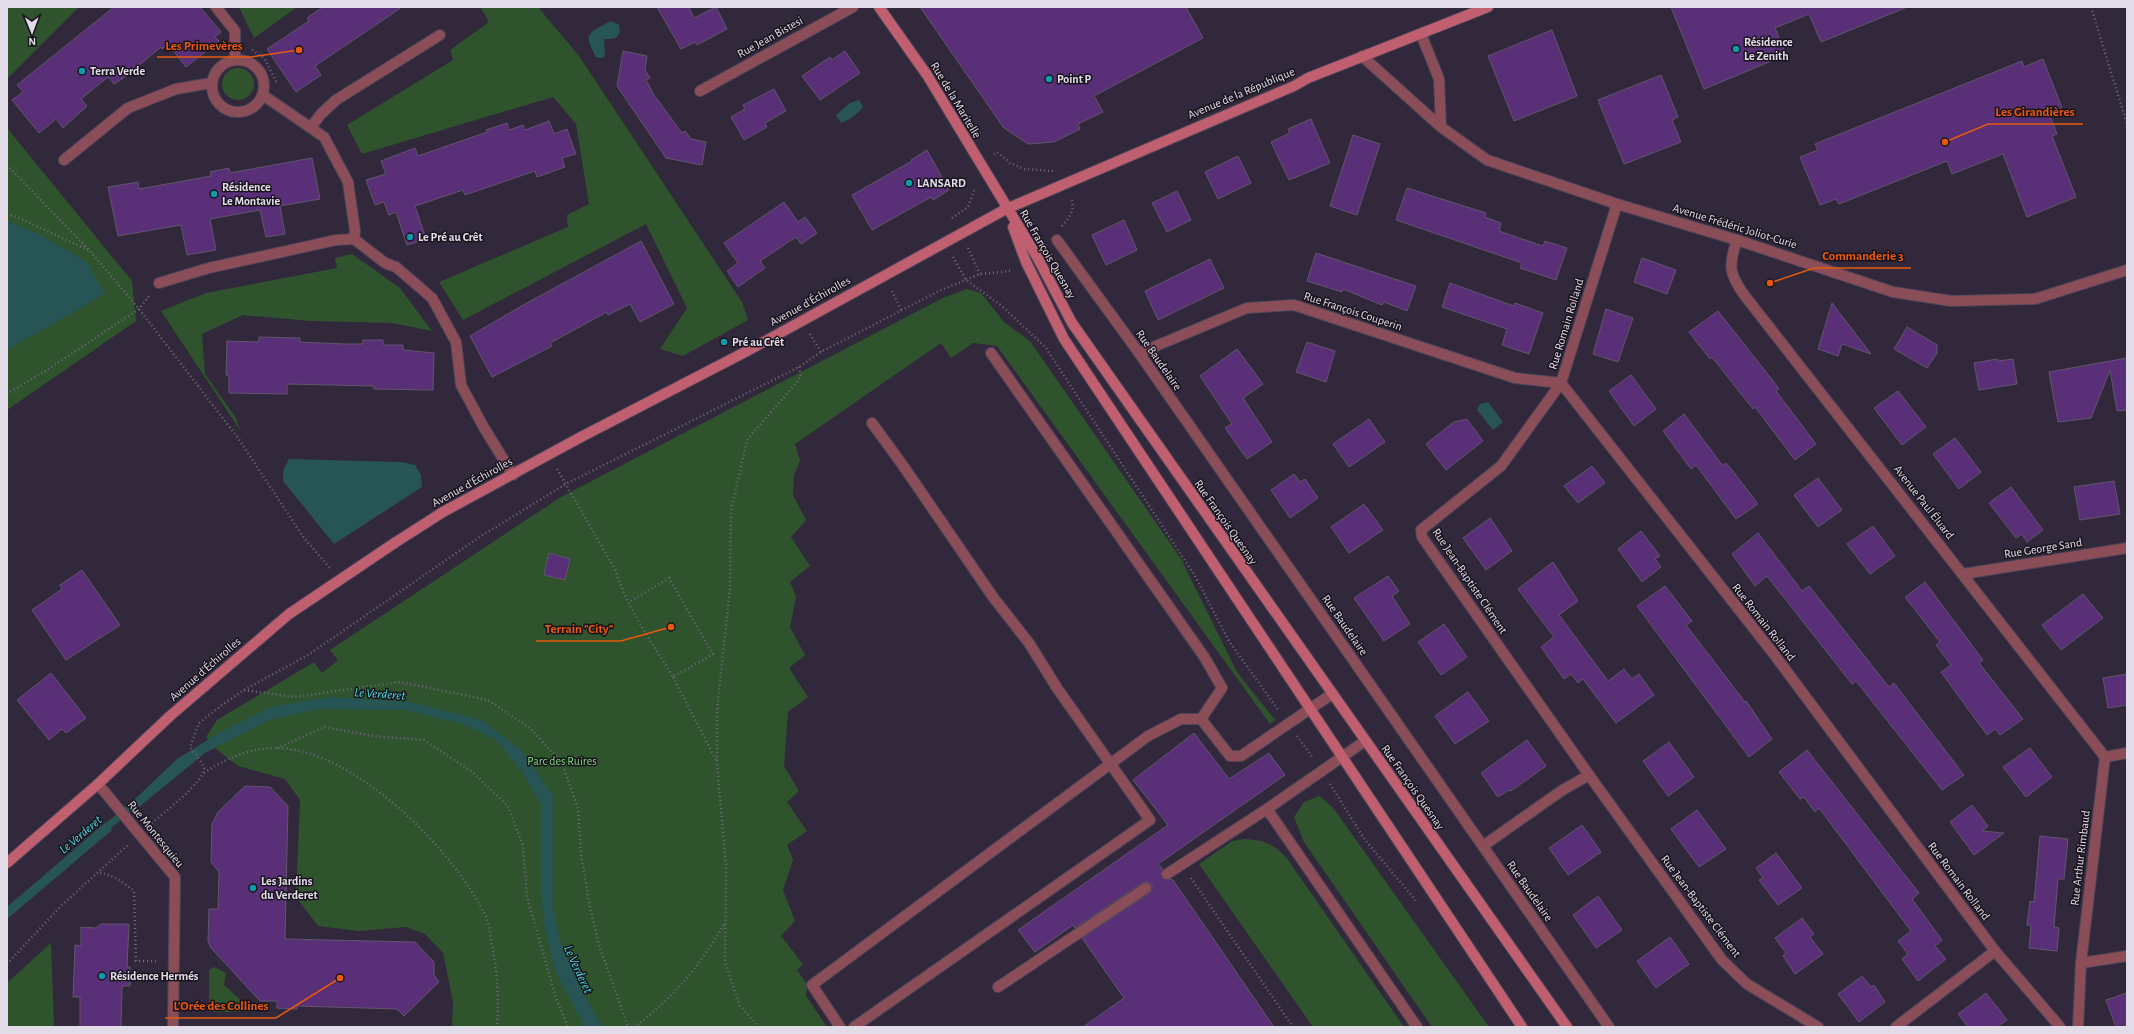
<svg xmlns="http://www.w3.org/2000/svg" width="2134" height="1034" viewBox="0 0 2134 1034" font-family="'Alegreya Sans',sans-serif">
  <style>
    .green { fill: #2f532d }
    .water { fill: #275455 }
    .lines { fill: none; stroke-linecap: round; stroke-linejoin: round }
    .stream { stroke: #275455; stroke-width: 7 }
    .building { fill: #593078; stroke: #61556c }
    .lane-casing { stroke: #4e4558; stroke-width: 12 }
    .street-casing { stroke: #4e4558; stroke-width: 12 }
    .secondary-casing { stroke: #4e4558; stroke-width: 12 }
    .path { stroke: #72697b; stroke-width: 2.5; stroke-dasharray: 1 3; stroke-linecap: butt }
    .lane { stroke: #8b4e58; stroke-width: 10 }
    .street { stroke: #8b4e58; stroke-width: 10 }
    .secondary { stroke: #bf5f6f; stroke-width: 10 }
    .culture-dot { fill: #0f9aa8; stroke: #18131c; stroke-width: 1.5 }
    .labels { text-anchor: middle; stroke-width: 3; stroke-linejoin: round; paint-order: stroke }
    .street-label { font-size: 12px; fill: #e2dce9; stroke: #18131c }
    .poi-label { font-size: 12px; font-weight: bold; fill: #e2dce9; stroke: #18131c; text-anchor: start }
    .park-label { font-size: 12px; fill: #80d87b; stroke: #18131c }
    .water-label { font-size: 13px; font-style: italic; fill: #48dce2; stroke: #18131c }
    .leader { fill: none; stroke: #e8590c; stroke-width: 1.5 }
    .callout-dot { fill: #e8590c; stroke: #18131c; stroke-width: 1.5 }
    .callout-label { font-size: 13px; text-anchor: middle; font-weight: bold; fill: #e8590c; stroke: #18131c; stroke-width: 3; stroke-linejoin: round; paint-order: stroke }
  </style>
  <rect width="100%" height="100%" fill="#32283c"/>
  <g class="green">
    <polygon points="7,7 79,7 7,79"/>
    <polygon points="239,7 297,7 254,38"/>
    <polygon points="480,7 538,7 579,56 742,302 748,320 683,356 660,349 687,308 646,224 463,320 439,282 568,227 567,215 589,204 576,124 553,97 362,154 347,125 453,60 450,50 489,22"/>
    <circle cx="238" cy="84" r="16"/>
    <polygon points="7,128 132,281 136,321 7,410"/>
    <polygon points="352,254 400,288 432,331 392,323 311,321 243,315 202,334 205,374 236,418 240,430 161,311 206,293 337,268 335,258"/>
    <polygon points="967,289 981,293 1004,322 1030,341 1181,559 1237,672 1275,720 1270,724 997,346 973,343 951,358 941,343 795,444 800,461 794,475 793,495 806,520 791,537 810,566 790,582 796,597 790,627 805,655 789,668 808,697 788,712 784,766 799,791 787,802 807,831 787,845 793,860 783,890 795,921 781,936 803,964 797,970 807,984 806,996 827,1027 452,1027 453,1002 443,953 425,934 406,927 359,931 318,926 296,897 300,800 285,779 238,766 216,749 206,737 217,720 314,662 322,673 338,660 330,650 561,497 943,298"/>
    <polygon points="1320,796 1334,809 1489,1027 1432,1027 1304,842 1294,817 1304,802"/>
    <path d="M1244 839C1264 840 1272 843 1286 857L1404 1027H1313L1199 864 1232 841Z"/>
    <polygon points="51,943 54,1027 7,1027 7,983"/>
    <polygon points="214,967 226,973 224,985 246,1005 251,1003 256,1012 209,1012 209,970"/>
  </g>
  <g class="water">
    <path d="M611 21 619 25C622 39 614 39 604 39L605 56 601 58 596 57C582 32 589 33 611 21Z"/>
    <path d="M859 100 863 107C857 115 850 119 841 123L836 115 850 103Z"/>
    <polygon points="7,221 39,234 87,262 105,294 7,350"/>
    <polygon points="1488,402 1503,422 1493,430 1477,410 1480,404"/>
    <polygon points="289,459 401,462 415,465 421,475 422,487 334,544 283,481 283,471"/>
    <polygon points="330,697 410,702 482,720 522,751 553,795 553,906 560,940 582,991 603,1027 585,1027 555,971 545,930 541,896 541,804 521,771 496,740 463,724 405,710 319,709 269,720 205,753 139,807 134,800 177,759 219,733 270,707"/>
    <polygon points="106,822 112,830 7,919 7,907"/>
  </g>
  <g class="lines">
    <polyline class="stream" points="102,831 143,797"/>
  </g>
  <g class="building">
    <polygon points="114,7 200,7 221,32 215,37 219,41 186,67 168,44 162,49 161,47 125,77 114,84 108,77 81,99 87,106 63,128 56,119 39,133 12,100 23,92 17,85"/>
    <polygon points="323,7 402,7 315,66 321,75 296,92 267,49 309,21 307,18"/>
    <polygon points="657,7 689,7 694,18 716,7 727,29 697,45 695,42 681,49"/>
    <polygon points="920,7 1186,7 1203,38 1094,96 1103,112 1078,124 1080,129 1054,142 1028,144 1004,128"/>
    <polygon points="1671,7 1905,7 1905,8 1821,42 1809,14 1775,28 1786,55 1704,89"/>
    <polygon points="1552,30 1577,96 1514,121 1488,56"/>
    <polygon points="623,51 647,56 645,70 650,78 646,80 654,95 682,133 685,131 691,139 706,142 702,165 666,158 617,86"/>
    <polygon points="845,51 860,73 820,100 802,76 830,57 832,60"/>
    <polygon points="2043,59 2062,108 2049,113 2057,134 2052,136 2076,197 2027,217 2003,154 1952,174 1947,161 1839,204 1836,199 1820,205 1800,157 1818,150 1815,144 2022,61 2024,67"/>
    <polygon points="1661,75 1678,117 1672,120 1681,142 1624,164 1598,100"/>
    <polygon points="774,89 786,111 765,123 767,127 744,140 731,117 745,109 743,105"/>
    <polygon points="1311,119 1330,163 1289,180 1271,142 1290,133 1288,129"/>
    <polygon points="549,121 554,134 567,129 570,138 576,154 562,158 565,167 537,177 535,171 465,195 463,190 415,206 426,239 407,245 396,212 389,215 384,202 375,205 366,180 386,174 381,161 415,148 418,156 487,132 486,130 507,123 509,130 523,125 525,130"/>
    <polygon points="1353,135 1380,144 1357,215 1330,206"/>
    <polygon points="927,150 949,190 933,200 931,197 872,230 852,195 912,161 911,160"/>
    <polygon points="1238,156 1251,183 1218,199 1205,172"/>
    <polygon points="312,158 320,199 280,206 285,234 266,237 260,210 210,219 216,250 187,255 181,225 118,236 108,187 138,182 139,189 211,176 210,172 229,168 230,173"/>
    <polygon points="1407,188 1486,213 1485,217 1501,223 1499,231 1543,246 1545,241 1567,248 1556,280 1520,268 1522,263 1396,220"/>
    <polygon points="1177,191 1191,220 1167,232 1152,203"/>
    <polygon points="784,202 798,222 805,217 817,233 801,244 796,237 760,261 765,268 738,287 727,271 738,263 724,243"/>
    <polygon points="1124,220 1137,250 1106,265 1092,235"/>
    <polygon points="641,241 674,304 640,322 630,304 608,315 607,312 550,343 552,346 492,377 470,336 525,304"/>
    <polygon points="1316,253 1416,286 1407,311 1384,302 1382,305 1343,289 1342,292 1307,281"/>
    <polygon points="1642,258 1676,270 1667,294 1634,282"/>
    <polygon points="1210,259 1224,288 1158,320 1145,291"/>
    <polygon points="1450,283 1514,306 1515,303 1543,313 1529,354 1502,345 1507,329 1442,307"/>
    <polygon points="1832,303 1871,354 1842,344 1838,356 1818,349"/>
    <polygon points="1606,309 1633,318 1618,362 1593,354"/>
    <polygon points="1718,311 1770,377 1779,389 1776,391 1816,444 1795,460 1755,407 1753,409 1712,357 1710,359 1689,332"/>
    <polygon points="1907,327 1937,345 1937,353 1927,368 1894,349"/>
    <polygon points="259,337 300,338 300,342 344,344 363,344 363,340 383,340 383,345 403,345 403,350 434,353 433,390 374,389 374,386 287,384 287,394 229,393 229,375 226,375 227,341 259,342"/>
    <polygon points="1307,342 1335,351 1326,382 1296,372"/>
    <polygon points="1237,349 1263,384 1243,398 1272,442 1247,459 1225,428 1232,424 1200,376"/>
    <polygon points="2127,358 2127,410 2117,411 2110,370 2091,418 2058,422 2049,372"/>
    <polygon points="1997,359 1998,361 2013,359 2017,384 1979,390 1974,363"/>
    <polygon points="1631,375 1656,409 1634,426 1609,391"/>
    <polygon points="1898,391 1926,427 1902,445 1874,408"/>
    <polygon points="1684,414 1723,466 1726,463 1732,470 1758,504 1736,519 1696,465 1691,469 1663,431"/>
    <polygon points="1369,419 1385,442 1349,467 1333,444"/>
    <polygon points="1467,419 1483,441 1446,470 1426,444 1454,422"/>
    <polygon points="1955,438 1981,472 1959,489 1933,454"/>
    <polygon points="1592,466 1605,483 1578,503 1564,486"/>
    <polygon points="1294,474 1300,482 1305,479 1318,498 1290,518 1271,490"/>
    <polygon points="1818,478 1842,510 1818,527 1794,495"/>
    <polygon points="2114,481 2120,514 2080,520 2074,487"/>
    <polygon points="2011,487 2043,530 2027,542 2022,534 2016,538 1989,503"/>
    <polygon points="1364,504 1383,530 1349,553 1331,527"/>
    <polygon points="1490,518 1512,551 1486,570 1463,538"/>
    <polygon points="1873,526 1895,556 1870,574 1847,544"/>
    <polygon points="1641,531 1660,556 1655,559 1661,567 1642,582 1618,549"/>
    <polygon points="1758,533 1802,591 1809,586 1889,687 1894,683 1964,775 1942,790 1856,681 1852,684 1767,576 1755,586 1732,554"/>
    <polygon points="549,553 570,559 565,580 544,575"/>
    <polygon points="1553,562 1578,601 1559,615 1608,681 1624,669 1632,679 1639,674 1654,695 1616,723 1583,679 1578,683 1571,674 1564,679 1541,647 1554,637 1518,589"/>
    <polygon points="82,570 120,625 66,660 32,610 62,589 60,585"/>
    <polygon points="1388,576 1399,591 1392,596 1410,624 1384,641 1354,598"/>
    <polygon points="1925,582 1983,660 1979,663 2023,719 2000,735 1995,729 1987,735 1941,672 1951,665 1936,645 1940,642 1905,597"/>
    <polygon points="1665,586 1692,621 1686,625 1745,702 1746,701 1772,739 1749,757 1637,606"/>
    <polygon points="2083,594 2103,618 2061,650 2042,625"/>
    <polygon points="1444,624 1467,657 1441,675 1418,642"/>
    <polygon points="51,673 86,718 66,733 62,729 49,740 17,700"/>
    <polygon points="2127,674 2127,705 2108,708 2103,678"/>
    <polygon points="1468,692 1489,721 1455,744 1435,716"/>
    <polygon points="1194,733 1229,779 1269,753 1285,775 1158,864 1163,869 1161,874 1162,878 1173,880 1274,1027 1083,1027 1124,998 1082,938 1150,893 1152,890 1152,885 1148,882 1142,883 1075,928 1073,925 1035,952 1018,930 1168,825 1133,780"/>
    <polygon points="1527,740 1546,766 1511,791 1509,790 1498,797 1481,773"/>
    <polygon points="1669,742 1694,777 1668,796 1643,761"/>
    <polygon points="2030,748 2052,777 2026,797 2003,767"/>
    <polygon points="1807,750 1919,893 1912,899 1942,940 1935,946 1946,959 1918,981 1902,959 1908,954 1898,941 1911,931 1819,808 1815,812 1804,797 1800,799 1779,772"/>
    <polygon points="245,786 270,787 288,806 285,939 415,942 434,962 434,975 439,982 404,1016 397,1009 297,1006 297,1009 277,1008 277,1001 260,1001 211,948 208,941 209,909 218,909 219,872 211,862 212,824 218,812"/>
    <polygon points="1972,805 1988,826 1982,831 2004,833 1974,855 1950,822"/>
    <polygon points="1697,810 1726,849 1699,867 1671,829"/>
    <polygon points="1582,825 1601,852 1568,875 1549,848"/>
    <polygon points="2040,836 2068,839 2064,879 2058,879 2054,927 2059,928 2057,951 2029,948 2031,926 2027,925 2030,901 2034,902"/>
    <polygon points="1776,853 1802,888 1778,905 1759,880 1763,878 1756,868"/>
    <polygon points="1598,896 1622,930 1596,948 1573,915"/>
    <polygon points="1802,918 1814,934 1810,937 1823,954 1795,974 1783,956 1786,953 1775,938"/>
    <polygon points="101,924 129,924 127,967 130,967 130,986 122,986 121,1027 80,1027 80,997 73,997 75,945 81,946 81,927 96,928"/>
    <polygon points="1670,937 1689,964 1656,988 1637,961"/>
    <polygon points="1862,976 1871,987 1874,985 1885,1002 1859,1022 1838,994"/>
    <polygon points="1986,993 2007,1020 1997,1027 1968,1027 1958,1014"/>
    <polygon points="2127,993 2127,1027 2116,1027 2106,1000"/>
  </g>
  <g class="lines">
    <g class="lane-casing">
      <g id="lane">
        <polyline points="216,7 235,31 235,59"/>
        <polyline points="311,127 321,114 336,100 440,35"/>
        <polyline points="64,160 128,108 176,89 211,83"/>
        <polyline points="159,283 209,268 336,240 354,239"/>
        <polyline points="1201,719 1230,756 1241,756 1332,694"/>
        <polyline points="1267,809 1417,1027"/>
        <polyline points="1167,874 1267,809 1365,741"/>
        <polyline points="998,987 1146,888"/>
        <polyline points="840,1027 812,985 1148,736 1181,719 1201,719 1222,688 1205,658 991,353"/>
        <polyline points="854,1027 1150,820 1057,688 1029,643 993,597 904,467 872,423"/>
      </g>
    </g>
    <g class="street-casing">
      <g id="street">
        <polyline points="1421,34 1439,79 1441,127"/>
        <polyline points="1362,56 1441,127 1487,160 1617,204 1737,240 1893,292 1951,301 2035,299 2127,270"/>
        <circle cx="238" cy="86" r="26"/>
        <polyline points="700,91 853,7"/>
        <polyline points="263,95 324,137 348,182 355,231 354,239 385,263 396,267 432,298 456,342 461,385 483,426 513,475"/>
        <polyline points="1617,204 1561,383 1773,653 1995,951 2060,1027"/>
        <polyline points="1057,240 1139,353 1609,1027"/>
        <path d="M1737 240C1728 266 1729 274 1745 296L2105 757 2127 753"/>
        <polyline points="1139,353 1247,308 1294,305 1515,378 1561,383"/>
        <polyline points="1561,383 1501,466 1421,530 1422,537 1589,775 1722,960 1747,984 1818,1027"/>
        <polyline points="1963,574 2127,548"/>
        <polyline points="2105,757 2081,963 2127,956"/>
        <polyline points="98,784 175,877 173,1027"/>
        <polyline points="1483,846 1561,791 1589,775"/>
        <polyline points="1896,1027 1995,951"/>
        <polyline points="2078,1027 2081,963"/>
      </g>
    </g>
    <g class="secondary-casing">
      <g id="secondary">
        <polyline points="879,7 927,75 1036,255 1072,323 1567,1027"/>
        <polyline points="1013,227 1026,262 1064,339 1522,1027"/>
        <polyline points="7,863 98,784 170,716 289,614 396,542 443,512 581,437 749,350 1006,209 1294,86 1308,78 1488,7"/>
      </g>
    </g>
    <g class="path">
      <polyline points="2091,7 2127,124"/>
      <polyline points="252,50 264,58 277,83"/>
      <polyline points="994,154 997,152 1010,163 1024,169 1053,171"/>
      <polyline points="7,165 90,251 139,309 238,438 304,538 330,568"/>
      <polyline points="7,214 17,217 88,250"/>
      <polyline points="952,218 968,207 975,188"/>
      <path d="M1062 226C1069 218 1076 209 1071 199"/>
      <polyline points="968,248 980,274"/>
      <polyline points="953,257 966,280 1002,306 1046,348 1195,576 1229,641 1279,711"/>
      <polyline points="892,291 901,310"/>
      <polyline points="810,334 821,352"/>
      <polyline points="7,394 47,370 139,309 149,296"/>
      <path d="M557 469 616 571C627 609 653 643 673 677L713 654 669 578 629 602"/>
      <polyline points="673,677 717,762"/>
      <polyline points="244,690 294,697 400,682 488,700 531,729 562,763 578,808 581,854 590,907 599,945 628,1027"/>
      <polyline points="1297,736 1313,758"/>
      <polyline points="277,748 325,727 372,736 424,740 471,771 508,806 523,846 527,897 556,998 568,1027"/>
      <path d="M204 773C226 758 250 748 277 748 355 749 456 852 487 919 490 925 490 933 491 940 497 969 499 997 497 1027"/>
      <polyline points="1330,784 1365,840 1417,902"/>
      <path d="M152 823C162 814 206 781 204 768 202 762 194 753 190 747L199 723 222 705 244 690 308 655 481 536 566 484 799 367 821 352 939 291 980 274 1011 271"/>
      <path d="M100 873C112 874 124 883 134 891L136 961H157"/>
      <polyline points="1191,878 1293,1027"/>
      <polyline points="7,964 62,905 128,845"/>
      <path d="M634 1027C674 998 700 965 725 923"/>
      <polyline points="759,1027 740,1006 725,962 726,867 717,763 717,711 730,587 731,510 747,440 801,377 799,367"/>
    </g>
    <use href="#lane" class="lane"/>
    <use href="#street" class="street"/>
    <use href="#secondary" class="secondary"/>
  </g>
  <g class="culture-dot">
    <circle cx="1736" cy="49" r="4"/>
    <circle cx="82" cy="71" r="4"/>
    <circle cx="1049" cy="79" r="4"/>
    <circle cx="909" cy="183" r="4"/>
    <circle cx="214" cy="194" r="4"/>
    <circle cx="410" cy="237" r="4"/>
    <circle cx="724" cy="342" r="4"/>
    <circle cx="253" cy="888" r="4"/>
    <circle cx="102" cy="976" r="4"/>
  </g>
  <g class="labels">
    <g class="street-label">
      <text transform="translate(770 37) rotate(-29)" y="4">Rue Jean Bistesi</text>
      <text transform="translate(1241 93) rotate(-23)" y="4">Avenue de la République</text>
      <text transform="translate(956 100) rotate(59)" y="4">Rue de la Maritelle</text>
      <text transform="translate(1735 226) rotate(17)" y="4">Avenue Frédéric Joliot-Curie</text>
      <text transform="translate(1048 254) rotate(60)" y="4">Rue François Quesnay</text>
      <text transform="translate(810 301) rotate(-29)" y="4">Avenue d'Échirolles</text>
      <text transform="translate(1353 311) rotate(18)" y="4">Rue François Couperin</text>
      <text transform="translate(1566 324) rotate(-73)" y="4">Rue Romain Rolland</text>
      <text transform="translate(1159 360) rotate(55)" y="4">Rue Baudelaire</text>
      <text transform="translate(472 482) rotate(-29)" y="4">Avenue d'Échirolles</text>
      <text transform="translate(1924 502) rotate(52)" y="4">Avenue Paul Éluard</text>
      <text transform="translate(1226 522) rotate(55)" y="4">Rue François Quesnay</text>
      <text transform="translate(2043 548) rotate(-9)" y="4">Rue George Sand</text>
      <text transform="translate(1470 581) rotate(56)" y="4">Rue Jean-Baptiste Clément</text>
      <text transform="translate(1764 622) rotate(52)" y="4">Rue Romain Rolland</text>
      <text transform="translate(1345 625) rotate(55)" y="4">Rue Baudelaire</text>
      <text transform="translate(205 669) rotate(-41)" y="4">Avenue d'Échirolles</text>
      <text transform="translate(1413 787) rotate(55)" y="4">Rue François Quesnay</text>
      <text transform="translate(156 834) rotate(51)" y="4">Rue Montesquieu</text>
      <text transform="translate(2080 858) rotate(-83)" y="4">Rue Arthur Rimbaud</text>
      <text transform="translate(1959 881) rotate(53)" y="4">Rue Romain Rolland</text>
      <text transform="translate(1530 891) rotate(55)" y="4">Rue Baudelaire</text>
      <text transform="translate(1701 906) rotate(53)" y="4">Rue Jean-Baptiste Clément</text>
    </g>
    <g class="poi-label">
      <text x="1744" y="46">Résidence<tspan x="1744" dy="14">Le Zenith</tspan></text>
      <text x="90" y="75">Terra Verde</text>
      <text x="1057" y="83">Point P</text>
      <text x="917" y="187">LANSARD</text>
      <text x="222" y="191">Résidence<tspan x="222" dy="14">Le Montavie</tspan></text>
      <text x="418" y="241">Le Pré au Crêt</text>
      <text x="732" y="346">Pré au Crêt</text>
      <text x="261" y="885">Les Jardins<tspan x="261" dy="14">du Verderet</tspan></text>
      <text x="110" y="980">Résidence Hermés</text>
    </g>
    <g class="park-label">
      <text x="562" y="765">Parc des Ruires</text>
    </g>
    <g class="water-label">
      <text transform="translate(380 693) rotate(4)" y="5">Le Verderet</text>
      <text transform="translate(80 834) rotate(-40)" y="5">Le Verderet</text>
      <text transform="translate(579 969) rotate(65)" y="5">Le Verderet</text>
    </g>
  </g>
  <path class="leader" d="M299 50L251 57H157M1945 142L1988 124H2083M1770 283L1814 268H1911M671 627L621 641H536M340 978L276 1018H165"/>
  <g class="callout-dot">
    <circle cx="299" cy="50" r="4"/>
    <circle cx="1945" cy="142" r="4"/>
    <circle cx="1770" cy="283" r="4"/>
    <circle cx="671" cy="627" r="4"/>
    <circle cx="340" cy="978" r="4"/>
  </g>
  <g class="callout-label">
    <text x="204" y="50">Les Primevères</text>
    <text x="2035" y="116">Les Girandières</text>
    <text x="1863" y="260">Commanderie 3</text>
    <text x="579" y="633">Terrain "City"</text>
    <text x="221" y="1010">L'Orée des Collines</text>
  </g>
  <rect width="2134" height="1034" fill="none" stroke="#e2dce9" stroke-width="16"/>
  <g transform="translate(32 32) rotate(179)" stroke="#18131c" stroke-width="3" paint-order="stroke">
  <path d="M0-3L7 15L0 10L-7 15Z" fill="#e2dce9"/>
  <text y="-6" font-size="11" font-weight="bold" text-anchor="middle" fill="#e2dce9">N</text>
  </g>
</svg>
